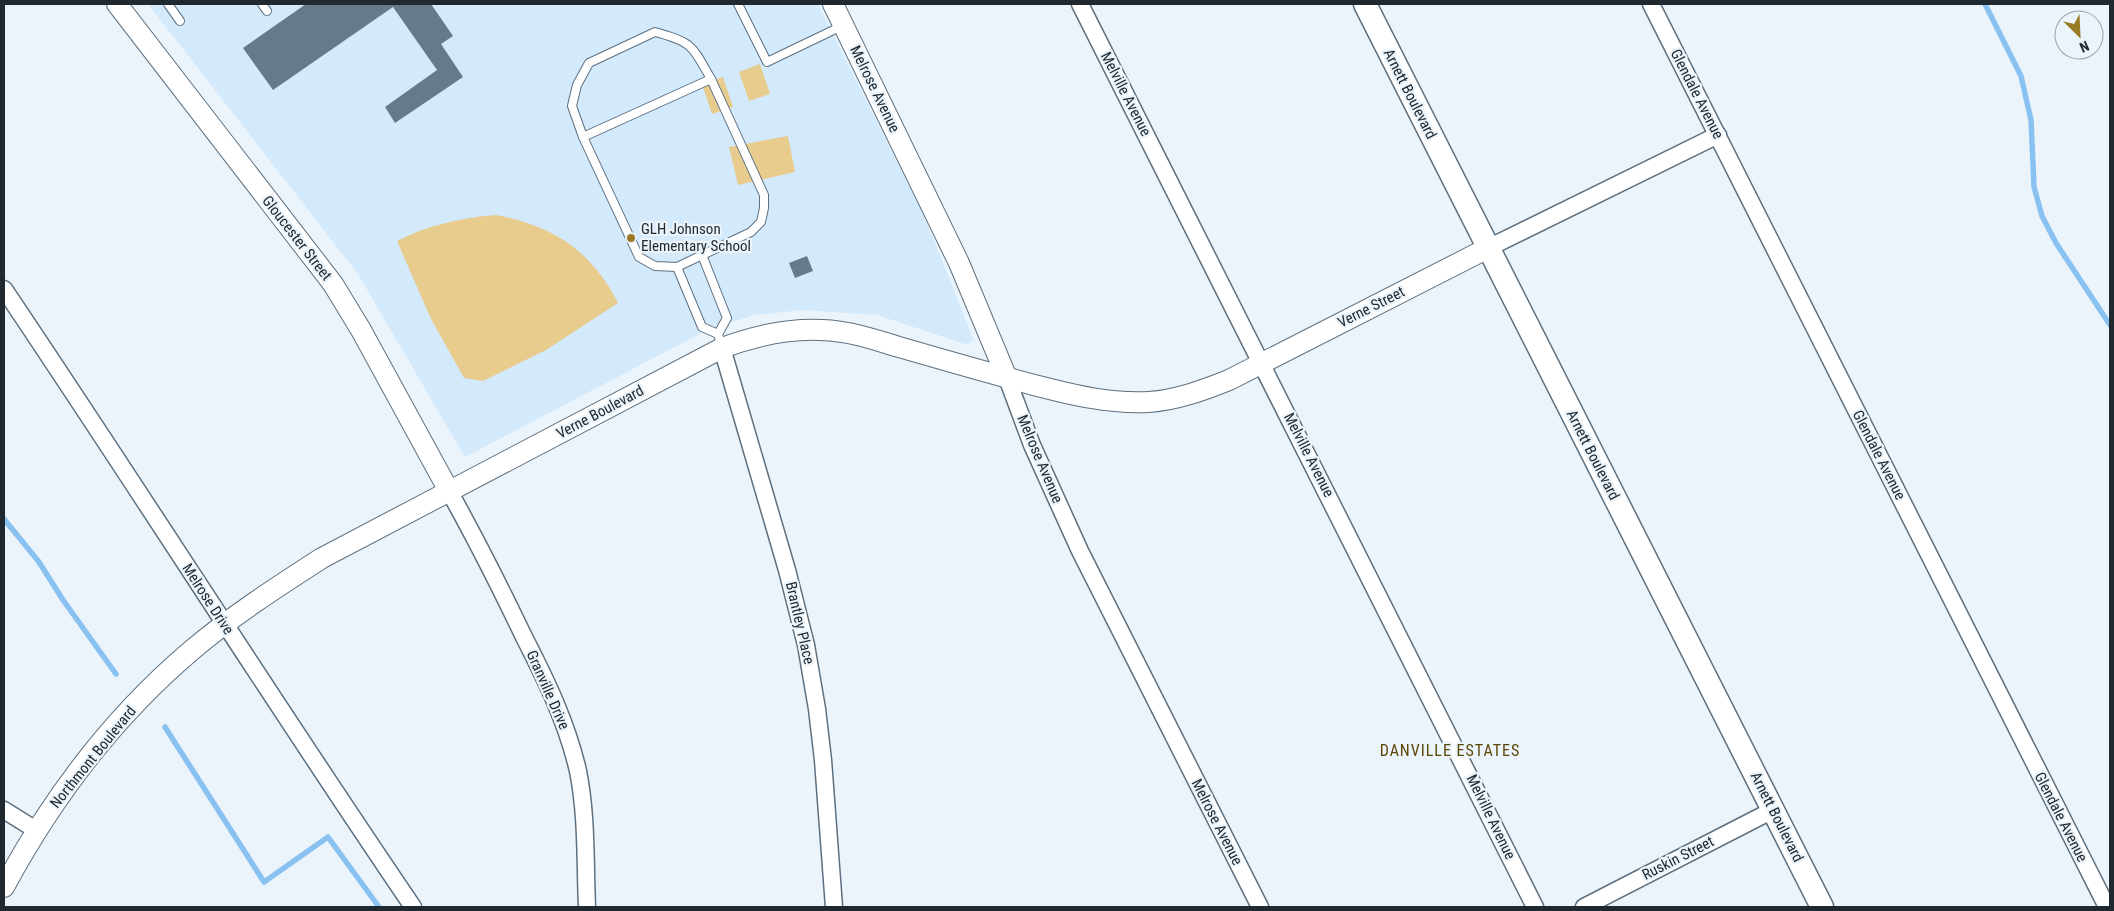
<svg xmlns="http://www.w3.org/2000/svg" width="2114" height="911" viewBox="0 0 2114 911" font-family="'Roboto Condensed',sans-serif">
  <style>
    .built { fill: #d3e9fc }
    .green { fill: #e7cc8d }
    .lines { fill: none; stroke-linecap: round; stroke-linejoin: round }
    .stream { stroke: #89c2f1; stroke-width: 5.5 }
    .building { fill: #677a8a }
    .service-casing { stroke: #5d7080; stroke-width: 10 }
    .minor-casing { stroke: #5d7080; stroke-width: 19 }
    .tertiary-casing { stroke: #5d7080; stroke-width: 22 }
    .secondary-casing { stroke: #5d7080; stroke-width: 25 }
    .service { stroke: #fff; stroke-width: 8 }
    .minor { stroke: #fff; stroke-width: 16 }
    .tertiary { stroke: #fff; stroke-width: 20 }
    .secondary { stroke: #fff; stroke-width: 22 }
    .poi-dot { fill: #9a7a24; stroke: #ebf4fb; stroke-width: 2 }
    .labels { text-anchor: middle; stroke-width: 4.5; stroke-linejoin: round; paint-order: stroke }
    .street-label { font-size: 15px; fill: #212930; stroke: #ebf4fb }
    .poi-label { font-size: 15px; fill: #212930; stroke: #ebf4fb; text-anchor: start }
    .neighbourhood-label { font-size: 16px; letter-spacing: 1px; fill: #5c4707; stroke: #ebf4fb }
  </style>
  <rect width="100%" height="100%" fill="#ebf4fb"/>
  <polygon class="built" points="148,4 818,4 920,208 945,267 973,339 970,343 965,344 877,315 803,310 754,315 707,330 465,457 358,274"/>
  <g class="green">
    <polygon points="760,64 770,94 749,101 739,72"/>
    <polygon points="723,77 733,107 712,114 702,84"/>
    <polygon points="788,136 795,172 738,185 729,147"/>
    <path d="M496 215C553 226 591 250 618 303L546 350 483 381 464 378 431 319 397 241C428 225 461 218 496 215Z"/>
  </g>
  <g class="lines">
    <g class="stream">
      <polyline points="1985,4 2021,76 2031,120 2034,187 2042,216 2056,243 2110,325"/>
      <polyline points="4,519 39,562 63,600 116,674"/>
      <polyline points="165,727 264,882 328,837 379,907"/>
    </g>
  </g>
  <g class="building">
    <polygon points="306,4 431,4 453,36 441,44 463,77 395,123 385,107 437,70 393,7 273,90 243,48"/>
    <polygon points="807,256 813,271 795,278 789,263"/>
  </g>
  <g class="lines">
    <g class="service-casing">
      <g id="service">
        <polyline points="168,4 180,21"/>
        <polyline points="262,4 267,11"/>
        <polyline points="738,4 767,62 842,26"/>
        <polygon points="711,79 764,195 764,208 761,222 751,232 677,267 655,266 639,257 583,137"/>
        <path d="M583 137 572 106 577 85 589 63 655 32C693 42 692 46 711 79"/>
        <polyline points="702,255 727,318 718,334 722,348"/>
        <polyline points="677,267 702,327 718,334"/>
      </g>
    </g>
    <g class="minor-casing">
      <g id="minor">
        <polyline points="1080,4 1535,907"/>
        <polyline points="1651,4 2107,907"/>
        <polyline points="1488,248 1718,135"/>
        <path d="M4 289C142 494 274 703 413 907"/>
        <polyline points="722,348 787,570 806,645 817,709 823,760 834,907"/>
        <polyline points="1007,378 1032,445 1080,551 1260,907"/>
        <path d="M449 491C476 539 500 587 524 637 546 680 567 723 578 771 587 816 585 861 587 907"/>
        <polyline points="4,810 36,830"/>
        <polyline points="1584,907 1773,810"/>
      </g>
    </g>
    <g class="tertiary-casing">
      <g id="tertiary">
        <polyline points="117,4 333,284 361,330 449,491"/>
        <polyline points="833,4 959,263 1007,378"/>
        <path d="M4 887C52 798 114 716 192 650 232 616 277 587 322 558L722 348C762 333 806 325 848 333 865 336 882 342 899 347 944 360 989 373 1034 385 1073 395 1109 404 1149 402 1177 400 1204 390 1229 380L1488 248"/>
      </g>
    </g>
    <g class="secondary-casing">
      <polyline id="secondary" points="1365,4 1822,907"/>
    </g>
    <use href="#service" class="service"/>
    <use href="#minor" class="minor"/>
    <use href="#tertiary" class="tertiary"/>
    <use href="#secondary" class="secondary"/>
  </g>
  <circle class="poi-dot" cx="631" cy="238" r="5"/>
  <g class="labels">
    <g class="street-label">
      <text transform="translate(875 89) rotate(64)" y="5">Melrose Avenue</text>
      <text transform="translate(1126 94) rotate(63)" y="5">Melville Avenue</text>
      <text transform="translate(1410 94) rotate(63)" y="5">Arnett Boulevard</text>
      <text transform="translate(1697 94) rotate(63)" y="5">Glendale Avenue</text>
      <text transform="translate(297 238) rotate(52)" y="5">Gloucester Street</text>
      <text transform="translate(1371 307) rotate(-27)" y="5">Verne Street</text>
      <text transform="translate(600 412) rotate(-28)" y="5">Verne Boulevard</text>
      <text transform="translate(1309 455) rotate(63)" y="5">Melville Avenue</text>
      <text transform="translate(1593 455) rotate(63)" y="5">Arnett Boulevard</text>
      <text transform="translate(1879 455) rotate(63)" y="5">Glendale Avenue</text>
      <text transform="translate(1040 459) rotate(67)" y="5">Melrose Avenue</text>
      <text transform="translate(208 599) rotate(57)" y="5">Melrose Drive</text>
      <text transform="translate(800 623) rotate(77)" y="5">Brantley Place</text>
      <text transform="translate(548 690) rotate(66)" y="5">Granville Drive</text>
      <text transform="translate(93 757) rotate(-51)" y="5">Northmont Boulevard</text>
      <text transform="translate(1491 817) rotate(64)" y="5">Melville Avenue</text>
      <text transform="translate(1777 817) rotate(63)" y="5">Arnett Boulevard</text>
      <text transform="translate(2061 817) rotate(63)" y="5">Glendale Avenue</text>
      <text transform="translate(1217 822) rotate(63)" y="5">Melrose Avenue</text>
      <text transform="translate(1678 858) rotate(-27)" y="5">Ruskin Street</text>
    </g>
    <g class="poi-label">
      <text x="641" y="234">GLH Johnson<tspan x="641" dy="17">Elementary School</tspan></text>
    </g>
    <g class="neighbourhood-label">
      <text x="1450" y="756">DANVILLE ESTATES</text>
    </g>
  </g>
  <rect width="2114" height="911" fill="none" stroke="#212930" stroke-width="10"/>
  <g transform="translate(2079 35) rotate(156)"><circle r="24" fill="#ebf4fb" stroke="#9aa3aa"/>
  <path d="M0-4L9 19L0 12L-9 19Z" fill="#9a7a24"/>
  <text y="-8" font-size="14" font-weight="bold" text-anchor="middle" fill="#212930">N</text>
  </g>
</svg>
